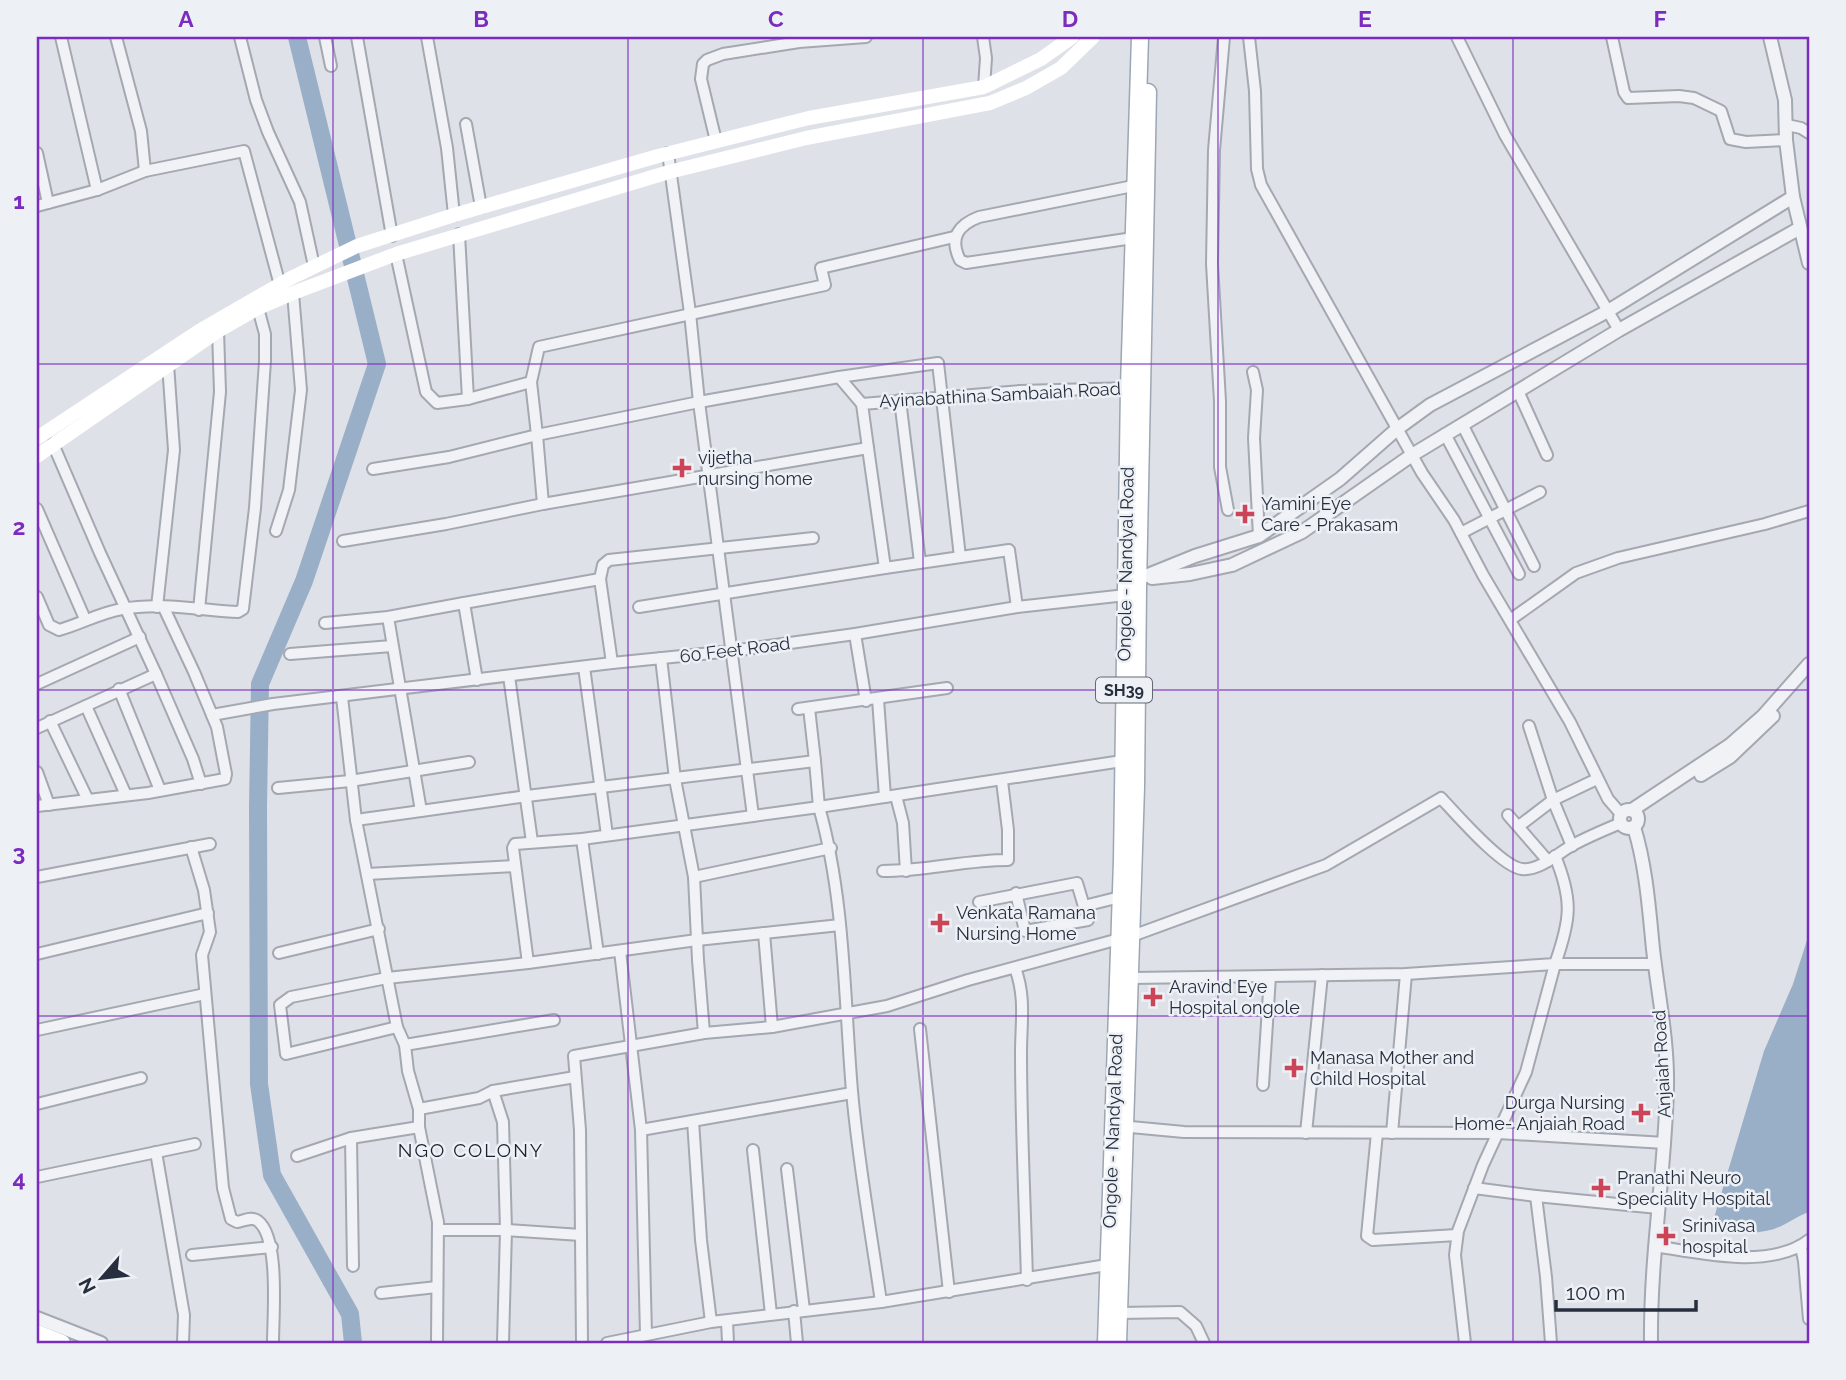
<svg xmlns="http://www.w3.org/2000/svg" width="1846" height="1380" viewBox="0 0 1846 1380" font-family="Raleway,sans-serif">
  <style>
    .water { fill: #99afc7 }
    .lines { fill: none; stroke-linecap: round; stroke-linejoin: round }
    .river { stroke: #99afc7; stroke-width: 18 }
    .minor-casing { stroke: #a3a8b1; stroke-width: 14 }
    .tertiary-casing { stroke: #a3a8b1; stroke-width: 16 }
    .primary-casing { stroke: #9da6b3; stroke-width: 19 }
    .minor { stroke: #f0f2f6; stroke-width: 10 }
    .tertiary { stroke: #f0f2f6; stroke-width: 12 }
    .secondary { stroke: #fff; stroke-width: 14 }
    .primary { stroke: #fff; stroke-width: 16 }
    .grid { fill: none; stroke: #7b2cbf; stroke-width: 2; stroke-opacity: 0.55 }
    .poi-dot { fill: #cb4458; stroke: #edf0f5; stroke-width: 2.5 }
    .labels { text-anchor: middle; stroke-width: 5; stroke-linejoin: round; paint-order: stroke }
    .shield { fill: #edf0f5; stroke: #626975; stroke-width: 2 }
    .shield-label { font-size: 16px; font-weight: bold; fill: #272f3e }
    .street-label { font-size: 18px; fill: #272f3e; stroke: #edf0f5 }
    .poi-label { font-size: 18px; fill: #272f3e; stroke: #edf0f5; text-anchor: start }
    .neighbourhood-label { font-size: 19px; letter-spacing: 2px; fill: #1a212e; stroke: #edf0f5 }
    .neatline { fill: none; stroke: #7b2cbf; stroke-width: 2.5 }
    .grid-label { font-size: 23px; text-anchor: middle; font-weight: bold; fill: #7b2cbf }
  </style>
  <rect width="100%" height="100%" fill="#dee1e7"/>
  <path class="water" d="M1809 934V1212C1797 1216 1786 1225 1774 1229 1756 1234 1731 1236 1715 1227L1713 1221 1764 1051 1793 984Z"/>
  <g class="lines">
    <polyline class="river" points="297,37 377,364 304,581 260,684 258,807 259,1084 272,1175 350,1314 353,1343"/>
    <g class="minor-casing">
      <g id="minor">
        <polyline points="61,37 97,190"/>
        <polyline points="116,37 141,131 145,171"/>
        <polyline points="240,37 256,100 268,132 300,202 314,266"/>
        <polyline points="325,37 331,66"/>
        <polyline points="357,37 392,236"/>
        <polyline points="427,37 447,148 454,215"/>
        <polyline points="983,37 986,58 984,87"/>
        <polyline points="1224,37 1214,150 1212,264 1220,401 1220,467 1228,510"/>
        <polyline points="1249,37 1255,91 1257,169 1261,185 1422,473 1454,520 1483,575 1570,722 1608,799 1621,814"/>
        <polyline points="1457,37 1505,135 1619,330"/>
        <polyline points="1612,37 1624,92 1628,98 1679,96 1694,98 1721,111 1730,139 1746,142 1786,140"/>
        <polyline points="466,124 481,207"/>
        <polyline points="1787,125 1801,128 1809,133"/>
        <polyline points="716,141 701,79 703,64 707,60 723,54 799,42 866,37"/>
        <polyline points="37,153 48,203"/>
        <path d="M668 153 690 313 699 402 753 816 819 807C845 899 844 996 852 1091 858 1161 871 1232 881 1302"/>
        <polyline points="37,206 97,190 145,171 244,151 281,289"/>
        <polyline points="459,234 468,399 531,382 539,347 825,285 821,268 954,237"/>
        <path d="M1133 238 966 263 960 260C949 238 958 225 979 217L1133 186"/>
        <polyline points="396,254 426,392 437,403 468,399"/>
        <polyline points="1253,372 1257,390 1254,438 1259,536"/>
        <polyline points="839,377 862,404"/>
        <polyline points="1518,391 1547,455"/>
        <polyline points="900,400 920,562"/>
        <polyline points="1462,424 1534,566"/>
        <polyline points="1445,434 1519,574"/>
        <polyline points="53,444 100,553 156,674 193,759 201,784"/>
        <polyline points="868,448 862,404 1020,391 1132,388"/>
        <polyline points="373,469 449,457 537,435 531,382"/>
        <polyline points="543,504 537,435 699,402 839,377 938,363 960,557"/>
        <polyline points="37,509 85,619"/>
        <polyline points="276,531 289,490 301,390 293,293"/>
        <polyline points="1461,533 1540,492"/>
        <polyline points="343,541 446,524 543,504 868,448 885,568 1009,550 1017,607"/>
        <polyline points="600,579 603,565 609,560 813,538"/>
        <path d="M37 597 49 625 59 630C81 624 99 613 122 609 159 602 201 610 238 612L243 609 255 508 265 361V334L258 308"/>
        <polyline points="464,603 600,579 612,663"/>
        <polyline points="157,607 174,450 168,364"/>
        <polyline points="639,607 885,568"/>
        <polyline points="199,610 220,392 218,331"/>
        <polyline points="388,617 421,811 527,796 815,761 819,807 1122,761"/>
        <polyline points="1510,620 1576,573 1618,558 1765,524 1809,511"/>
        <polyline points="325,623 388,617 464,603 477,680"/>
        <polyline points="855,634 866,701"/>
        <polyline points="290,654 392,646"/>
        <polyline points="661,658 675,779 694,877 698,960 704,1033"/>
        <polyline points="584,667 607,835"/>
        <polyline points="509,676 532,842"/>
        <polyline points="37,684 140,637"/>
        <polyline points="119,689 160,790"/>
        <polyline points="342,697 356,820 397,1027 405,1045 408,1071 419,1109 419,1127 438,1222 437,1343"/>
        <polyline points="878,699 885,797"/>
        <polyline points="86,706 126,795"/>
        <polyline points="809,708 815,761"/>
        <polyline points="798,709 947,688"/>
        <polyline points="212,715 273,704 612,663 732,651 855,634 1017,607 1126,595"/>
        <polyline points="50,721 87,798"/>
        <polyline points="1529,726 1553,800 1572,846"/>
        <polyline points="37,728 156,674"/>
        <polyline points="37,772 49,805"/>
        <polyline points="278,788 350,781 469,762"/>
        <polyline points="896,796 903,823 906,871"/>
        <polyline points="37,806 148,793 225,779 226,774 217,727 194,672 164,608"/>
        <polyline points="1508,815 1548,861"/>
        <polyline points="356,820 421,811"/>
        <polyline points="1519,826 1553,800 1597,779"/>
        <polyline points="582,839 598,954"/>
        <path d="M191 847 204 890 210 932 202 955 223 1188 231 1219 237 1222C243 1221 252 1216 258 1221 280 1238 273 1316 273 1343"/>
        <path d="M883 871C926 871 965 860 1008 860V830L1002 781"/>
        <polyline points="367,874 515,866"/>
        <polyline points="37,877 210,844"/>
        <polyline points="694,877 831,848"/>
        <polyline points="979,902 1077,883 1088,920 1025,931 1016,893"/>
        <polyline points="1084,906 1120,897"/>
        <polyline points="764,933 772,1027"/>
        <path d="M1132 936 1326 865 1441 798C1457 815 1502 867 1522 869 1539 871 1557 854 1571 846 1587 837 1604 830 1621 823"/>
        <polyline points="620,951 641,1130 646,1335"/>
        <polyline points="279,953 379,929"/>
        <polyline points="37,954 208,913"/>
        <polyline points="528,963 513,848 515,844 582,839 753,816"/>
        <path d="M1015 968C1026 997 1021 1023 1021 1053 1021 1128 1025 1204 1027 1280"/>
        <path d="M1131 978 1406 974 1555 964C1571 919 1573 900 1555 856"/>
        <polyline points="397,1027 286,1054 280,1005 291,997 387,978 528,963 697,940 840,925"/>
        <polyline points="920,1029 949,1292"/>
        <polyline points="37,1030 205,994"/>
        <polyline points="405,1045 554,1020"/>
        <polyline points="1263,1085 1270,976"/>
        <polyline points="493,1091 503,1122 506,1230 503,1343"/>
        <polyline points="37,1104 141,1078"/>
        <polyline points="419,1109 479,1098 493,1091 575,1077"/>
        <polyline points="693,1121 701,1240 711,1322"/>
        <polyline points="1120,1126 1184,1132 1498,1133 1665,1143"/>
        <polyline points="641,1130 852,1093"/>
        <polyline points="1306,1133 1322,975"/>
        <polyline points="1377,1133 1367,1236 1373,1240 1457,1235"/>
        <polyline points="1392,1133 1406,974"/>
        <polyline points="351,1138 353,1266"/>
        <polyline points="753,1150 771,1314"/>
        <polyline points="156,1152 184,1315 183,1343"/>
        <polyline points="297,1156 351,1138 419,1127"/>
        <polyline points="787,1169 804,1310"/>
        <polyline points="37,1177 195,1144"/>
        <polyline points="1474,1188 1536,1196 1658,1208"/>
        <polyline points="1536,1196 1546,1277 1551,1343"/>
        <polyline points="438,1230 506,1230 581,1235"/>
        <path d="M1655 1246C1700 1253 1770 1270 1809 1240"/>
        <polyline points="1801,1247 1804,1261 1809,1319"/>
        <polyline points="192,1255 272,1247"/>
        <polyline points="381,1293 437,1287"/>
        <polyline points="794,1311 797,1343"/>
        <polyline points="1119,1313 1180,1312 1196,1326 1204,1343"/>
        <polyline points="727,1321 728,1343"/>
        <polyline points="582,1343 580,1130 574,1056 704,1033 772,1027 887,1006 968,980 1119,939"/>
        <polyline points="607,1343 711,1322 881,1302 1113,1264"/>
        <polyline points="1465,1343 1455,1255 1458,1231 1483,1165 1526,1072 1555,964 1655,964"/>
      </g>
    </g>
    <g class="tertiary-casing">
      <g id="tertiary">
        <polyline points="1770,37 1785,100 1786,140 1793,197 1809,263"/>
        <polyline points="1152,578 1190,574 1232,565 1302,532 1412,455 1619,330 1800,228"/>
        <polyline points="1138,579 1195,556 1259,536 1340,479 1397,429 1430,405 1608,311 1793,197"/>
        <polyline points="1701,775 1730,757 1773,716"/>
        <circle cx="1629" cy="819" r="9"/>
        <polyline points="1632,810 1730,745 1763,716 1809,664"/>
        <path d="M1634 827C1646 866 1649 908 1653 949 1658 994 1668 1041 1667 1087 1665 1173 1650 1257 1651 1343"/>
        <polyline points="37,1318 101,1343"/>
      </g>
    </g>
    <g class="primary-casing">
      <g id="primary">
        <polyline points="37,1333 62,1343"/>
        <polyline points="1106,1343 1122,860 1129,387 1140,37"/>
        <polyline points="1118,1343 1136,787 1138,588 1148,92"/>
      </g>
    </g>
    <use href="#minor" class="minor"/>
    <use href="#tertiary" class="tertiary"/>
    <g class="secondary">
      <polyline points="37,438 199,331 291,278 357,246 454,215 658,156 809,118 984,87 1041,59 1072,37"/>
      <polyline points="37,456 218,331 258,308 293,293 396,254 669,172 806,138 990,103 1026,88 1061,68 1093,37"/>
    </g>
    <use href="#primary" class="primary"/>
  </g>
  <path class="grid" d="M333 37V1343M628 37V1343M923 37V1343M1218 37V1343M1513 37V1343M37 364H1809M37 690H1809M37 1016H1809"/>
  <g class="poi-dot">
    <path d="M678.5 457.5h7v7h7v7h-7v7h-7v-7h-7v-7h7z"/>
    <path d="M1241.5 503.5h7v7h7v7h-7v7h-7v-7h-7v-7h7z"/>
    <path d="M936.5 912.5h7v7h7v7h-7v7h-7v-7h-7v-7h7z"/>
    <path d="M1149.5 986.5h7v7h7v7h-7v7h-7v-7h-7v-7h7z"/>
    <path d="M1290.5 1057.5h7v7h7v7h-7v7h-7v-7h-7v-7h7z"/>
    <path d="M1637.5 1102.5h7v7h7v7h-7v7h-7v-7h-7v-7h7z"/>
    <path d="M1597.5 1177.5h7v7h7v7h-7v7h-7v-7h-7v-7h7z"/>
    <path d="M1662.5 1225.5h7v7h7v7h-7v7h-7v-7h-7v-7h7z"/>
  </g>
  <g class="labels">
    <rect class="shield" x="1096" y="677.5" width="56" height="25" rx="5"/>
    <g class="shield-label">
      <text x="1124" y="696">SH39</text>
    </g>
    <g class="street-label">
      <text transform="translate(1000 395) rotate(-3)" y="6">Ayinabathina Sambaiah Road</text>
      <text transform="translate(1126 564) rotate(-89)" y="6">Ongole - Nandyal Road</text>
      <text transform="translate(735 650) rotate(-7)" y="6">60 Feet Road</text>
      <text transform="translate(1662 1064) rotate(-93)" y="6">Anjaiah Road</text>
      <text transform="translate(1113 1131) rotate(-88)" y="6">Ongole - Nandyal Road</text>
    </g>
    <g class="poi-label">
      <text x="698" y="464">vijetha<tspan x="698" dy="21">nursing home</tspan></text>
      <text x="1261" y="510">Yamini Eye<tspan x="1261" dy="21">Care - Prakasam</tspan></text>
      <text x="956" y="919">Venkata Ramana<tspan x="956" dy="21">Nursing Home</tspan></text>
      <text x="1169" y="993">Aravind Eye<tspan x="1169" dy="21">Hospital ongole</tspan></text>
      <text x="1310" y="1064">Manasa Mother and<tspan x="1310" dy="21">Child Hospital</tspan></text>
      <text x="1625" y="1109" text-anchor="end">Durga Nursing<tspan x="1625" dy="21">Home- Anjaiah Road</tspan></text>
      <text x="1617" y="1184">Pranathi Neuro<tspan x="1617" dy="21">Speciality Hospital</tspan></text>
      <text x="1682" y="1232">Srinivasa<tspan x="1682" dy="21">hospital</tspan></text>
    </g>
    <g class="neighbourhood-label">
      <text x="471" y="1157">NGO COLONY</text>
    </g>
  </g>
  <rect width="1846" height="1380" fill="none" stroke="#edf0f5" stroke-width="77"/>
  <g transform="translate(102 1278) rotate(242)" stroke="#edf0f5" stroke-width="5" paint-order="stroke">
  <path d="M0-5L12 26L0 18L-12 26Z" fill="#272f3e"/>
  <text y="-10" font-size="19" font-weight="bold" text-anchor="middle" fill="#272f3e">N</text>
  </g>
  <path d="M1556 1300v10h140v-10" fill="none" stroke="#272f3e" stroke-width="3.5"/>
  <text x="1566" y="1300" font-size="21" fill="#272f3e" stroke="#edf0f5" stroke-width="5" paint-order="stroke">100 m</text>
  <rect x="38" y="38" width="1770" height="1304" class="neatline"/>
  <g class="grid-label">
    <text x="186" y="27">A</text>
    <text x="481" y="27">B</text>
    <text x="776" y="27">C</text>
    <text x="1070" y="27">D</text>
    <text x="1365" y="27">E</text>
    <text x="1660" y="27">F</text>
    <text x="19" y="209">1</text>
    <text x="19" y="535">2</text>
    <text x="19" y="861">3</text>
    <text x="19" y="1187">4</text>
  </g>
</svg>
